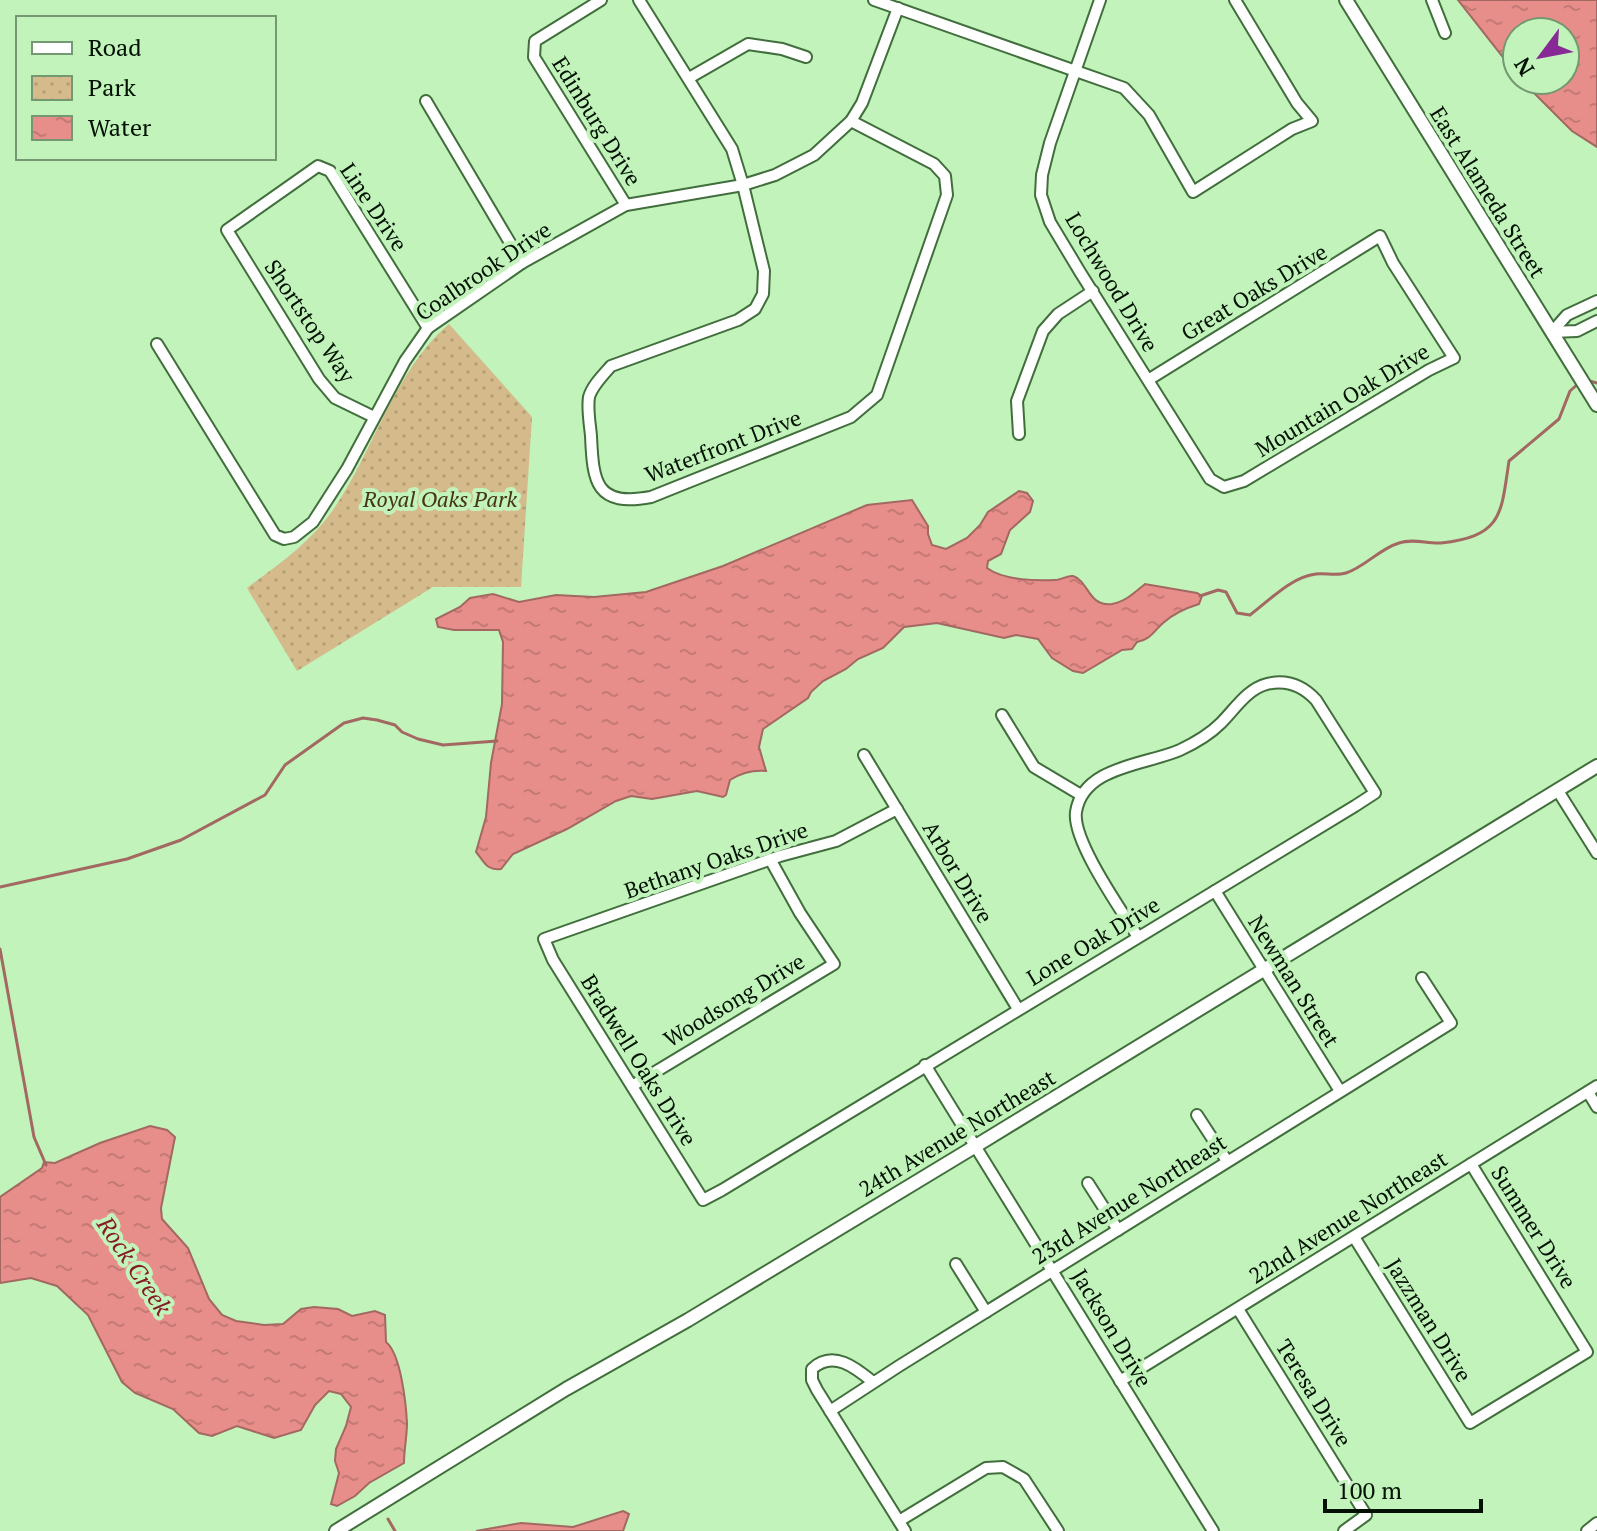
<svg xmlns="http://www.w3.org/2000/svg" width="1597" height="1531" viewBox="0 0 1597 1531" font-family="'PT Serif',serif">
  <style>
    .park { fill: url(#park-dots) }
    .water { fill: url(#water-ripples); stroke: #a26861; stroke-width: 2 }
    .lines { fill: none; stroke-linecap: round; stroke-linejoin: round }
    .stream { stroke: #a26861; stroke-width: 3 }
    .minor-casing { stroke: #416e3c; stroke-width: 14 }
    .tertiary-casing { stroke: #416e3c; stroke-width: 16 }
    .minor { stroke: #fff; stroke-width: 10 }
    .tertiary { stroke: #fff; stroke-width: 12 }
    .labels { text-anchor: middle; stroke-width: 8; stroke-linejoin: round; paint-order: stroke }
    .street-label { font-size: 22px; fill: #011001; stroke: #c1f3bb }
    .park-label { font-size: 22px; font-style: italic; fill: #473513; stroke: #c1f3bb }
    .water-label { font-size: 24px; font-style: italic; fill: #851b25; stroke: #c1f3bb }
  </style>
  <defs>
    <pattern id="park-dots" width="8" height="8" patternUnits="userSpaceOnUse" patternTransform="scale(2)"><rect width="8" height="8" fill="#d5ba8b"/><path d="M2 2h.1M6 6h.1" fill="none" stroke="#b59f76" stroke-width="1.8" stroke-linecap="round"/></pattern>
    <pattern id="water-ripples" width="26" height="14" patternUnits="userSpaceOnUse" patternTransform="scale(2)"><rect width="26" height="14" fill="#e78d8a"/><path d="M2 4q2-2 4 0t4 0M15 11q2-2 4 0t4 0" fill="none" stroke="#c47975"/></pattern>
  </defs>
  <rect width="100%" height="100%" fill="#c1f3bb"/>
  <path class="park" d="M449 324 532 417 521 587H433L297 671 247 588C278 565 310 543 333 510 374 451 393 372 449 324Z"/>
  <g class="water">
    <polygon points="1458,0 1597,0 1597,147 1572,131 1521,80 1565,80 1565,32 1517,32 1517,75"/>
    <path d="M1019 491 1027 493 1033 501 1030 512 1010 530 1001 554 988 561 987 568C1003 580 1035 581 1055 580 1061 580 1068 575 1073 576 1089 581 1088 607 1112 604 1125 602 1135 592 1145 584L1197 593 1202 596 1199 604C1186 608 1174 613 1163 623 1153 632 1151 639 1137 642L1132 649 1122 650 1083 673 1073 671 1052 658 1038 639 1016 635 1004 638 937 623 904 627 883 648 858 659 846 669 823 681 811 692 808 698 763 729 759 747 766 771C754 770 741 773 730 780L726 795 723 797 697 791 652 799 631 796 616 801 567 829 513 854 501 869C486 871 484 861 476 852L486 817 491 763 502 704 503 642 499 630H454L438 627 436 619 460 607 470 598 493 594 519 602 556 595 594 597 646 592 723 566 867 505 912 500 928 526V534L932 545 946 549 967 538 980 525 988 512Z"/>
    <path d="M150 1126 167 1130 175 1137 161 1208 162 1219 188 1248 209 1299 222 1315 236 1321 264 1325 283 1324 301 1309 314 1307 338 1309 352 1316 375 1311 385 1315 386 1342C401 1354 406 1404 407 1423 407 1436 404 1450 404 1463L369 1483 355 1496 337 1506 331 1504 339 1473 335 1461 336 1449 346 1426 351 1407 341 1394 329 1391 315 1405 301 1430 274 1438 237 1426 212 1436 199 1433 173 1409 135 1393 122 1382 88 1315 57 1286 31 1278 0 1283V1197L42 1168 44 1162 55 1163 100 1143Z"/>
    <polygon points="623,1511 629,1514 623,1531 476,1531 521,1523 573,1527"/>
  </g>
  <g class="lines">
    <g class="stream">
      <polyline points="1586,380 1597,383"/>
      <path d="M1200 596 1218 590 1226 592 1237 613 1250 615C1270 600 1291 577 1316 574 1326 573 1336 576 1346 573 1365 567 1379 549 1399 543 1413 538 1427 544 1441 543 1503 536 1501 514 1509 461L1559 419 1570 391 1579 383"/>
      <polyline points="0,887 127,859 181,840 265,795 285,765 344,723 363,718 377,720 395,725 402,732 418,739 443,745 497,741"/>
      <polyline points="0,949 34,1137 46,1165"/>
      <polyline points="388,1519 395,1531"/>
    </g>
    <g class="minor-casing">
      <g id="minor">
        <polyline points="601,0 535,41 534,57 626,205"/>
        <path d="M639 0 732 149 743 185 764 271 763 294 755 309 738 320 611 366C603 375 592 386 589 397 587 409 590 424 591 436 593 483 596 507 651 497L851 417 877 395 947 195 945 176 934 164 851 121"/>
        <polyline points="874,0 1124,88 1149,115 1193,192 1292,129 1312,121 1297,103 1235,0"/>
        <polyline points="1100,0 1050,143 1042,175 1041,195 1050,222 1080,272 1210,479 1224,487 1244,481 1429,370 1454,358 1393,263 1380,236 1148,380"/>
        <polyline points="1432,0 1445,33"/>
        <polyline points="689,78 748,44 782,49 806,57"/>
        <polyline points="426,101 522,263"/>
        <polyline points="1552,332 1567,315 1597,301"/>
        <polyline points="1552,332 1577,331 1597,321"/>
        <polyline points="157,344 275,535 284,539 294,537 313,522 347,469 405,361 428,328 522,263 626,205 743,185 775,175 814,155 851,121 862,103 898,8"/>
        <polyline points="374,417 335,398 319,379 227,230 318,166 330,171 428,328"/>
        <polyline points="1019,434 1017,401 1043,331 1058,314 1093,291"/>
        <polyline points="1002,715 1034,767 1081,795"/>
        <polyline points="864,755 1018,1009"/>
        <polyline points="1558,791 1597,853"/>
        <path d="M897 809 836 841 780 856 544 939 553 960 703 1200 722 1190 1355 806 1375 793 1316 700C1303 686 1287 679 1267 684 1247 689 1235 709 1221 723 1210 734 1195 743 1180 750 1146 765 1083 766 1076 812 1072 841 1122 911 1138 937"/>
        <polyline points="1215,891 1340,1091"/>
        <polyline points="925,1065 1213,1531"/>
        <polyline points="632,1086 834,964 800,913 770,859"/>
        <polyline points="1588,1092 1597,1107"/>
        <polyline points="1197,1115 1227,1161"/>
        <polyline points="1088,1183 1118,1230"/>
        <polyline points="1354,1237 1470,1423 1587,1352 1471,1164"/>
        <polyline points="956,1264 986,1312"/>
        <polyline points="1238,1309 1366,1515 1344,1531"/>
        <polyline points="1120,1381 1597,1086"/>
        <path d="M873 1382C856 1368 833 1349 812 1369V1380L817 1390 905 1531"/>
        <polyline points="830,1411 899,1366 1451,1023 1422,978"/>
        <polyline points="899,1521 986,1468 1003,1467 1024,1479 1058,1531"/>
        <polyline points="1587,1531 1597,1523"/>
      </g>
    </g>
    <g class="tertiary-casing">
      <g id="tertiary">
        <polyline points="1346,0 1597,405"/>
        <polyline points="336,1531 566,1389 688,1320 974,1147 1597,766"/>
      </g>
    </g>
    <use href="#minor" class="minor"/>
    <use href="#tertiary" class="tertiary"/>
  </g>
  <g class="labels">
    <g class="street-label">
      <text transform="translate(597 121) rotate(58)" y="8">Edinburg Drive</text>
      <text transform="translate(1488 192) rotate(58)" y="8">East Alameda Street</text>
      <text transform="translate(374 207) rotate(56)" y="8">Line Drive</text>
      <text transform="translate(483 271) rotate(-34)" y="8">Coalbrook Drive</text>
      <text transform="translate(1112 282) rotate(59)" y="8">Lochwood Drive</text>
      <text transform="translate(1254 292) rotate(-31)" y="8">Great Oaks Drive</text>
      <text transform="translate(310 321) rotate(56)" y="8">Shortstop Way</text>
      <text transform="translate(1342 400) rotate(-31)" y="8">Mountain Oak Drive</text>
      <text transform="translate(723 446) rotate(-21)" y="8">Waterfront Drive</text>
      <text transform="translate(716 860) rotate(-19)" y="8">Bethany Oaks Drive</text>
      <text transform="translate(958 872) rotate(59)" y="8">Arbor Drive</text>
      <text transform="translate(1093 941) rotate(-31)" y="8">Lone Oak Drive</text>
      <text transform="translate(1294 981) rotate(58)" y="8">Newman Street</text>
      <text transform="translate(734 1000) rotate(-31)" y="8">Woodsong Drive</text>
      <text transform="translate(639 1060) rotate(58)" y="8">Bradwell Oaks Drive</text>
      <text transform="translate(957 1133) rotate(-31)" y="8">24th Avenue Northeast</text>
      <text transform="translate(1129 1199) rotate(-32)" y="8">23rd Avenue Northeast</text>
      <text transform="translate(1348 1217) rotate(-32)" y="8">22nd Avenue Northeast</text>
      <text transform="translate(1534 1227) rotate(58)" y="8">Summer Drive</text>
      <text transform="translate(1429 1320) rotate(58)" y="8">Jazzman Drive</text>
      <text transform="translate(1112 1328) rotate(59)" y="8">Jackson Drive</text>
      <text transform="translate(1314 1393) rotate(58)" y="8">Teresa Drive</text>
    </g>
    <g class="park-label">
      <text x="440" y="507">Royal Oaks Park</text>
    </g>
    <g class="water-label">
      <text transform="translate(134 1266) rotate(56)" y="8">Rock Creek</text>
    </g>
  </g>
  <rect x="16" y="16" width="260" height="144" fill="#c1f3bb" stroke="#749871" stroke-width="2"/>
  <rect x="32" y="42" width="40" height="12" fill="#ffffff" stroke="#749871" stroke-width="2"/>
  <text x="88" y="56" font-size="24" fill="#011001">Road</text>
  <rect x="32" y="76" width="40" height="24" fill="url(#park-dots)" stroke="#749871" stroke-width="2"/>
  <text x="88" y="96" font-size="24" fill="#011001">Park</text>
  <rect x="32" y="116" width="40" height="24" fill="url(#water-ripples)" stroke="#749871" stroke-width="2"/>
  <text x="88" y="136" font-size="24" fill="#011001">Water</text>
  <g transform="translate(1541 56) rotate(238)"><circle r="38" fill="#c1f3bb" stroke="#749871" stroke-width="2"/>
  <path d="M0-6L14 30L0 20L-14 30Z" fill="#872a96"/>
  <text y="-12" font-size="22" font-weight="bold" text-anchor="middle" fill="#011001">N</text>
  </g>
  <path d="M1325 1499v12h156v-12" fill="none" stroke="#011001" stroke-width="4"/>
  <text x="1337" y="1499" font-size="24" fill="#011001" stroke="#c1f3bb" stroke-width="6" paint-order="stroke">100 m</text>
</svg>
